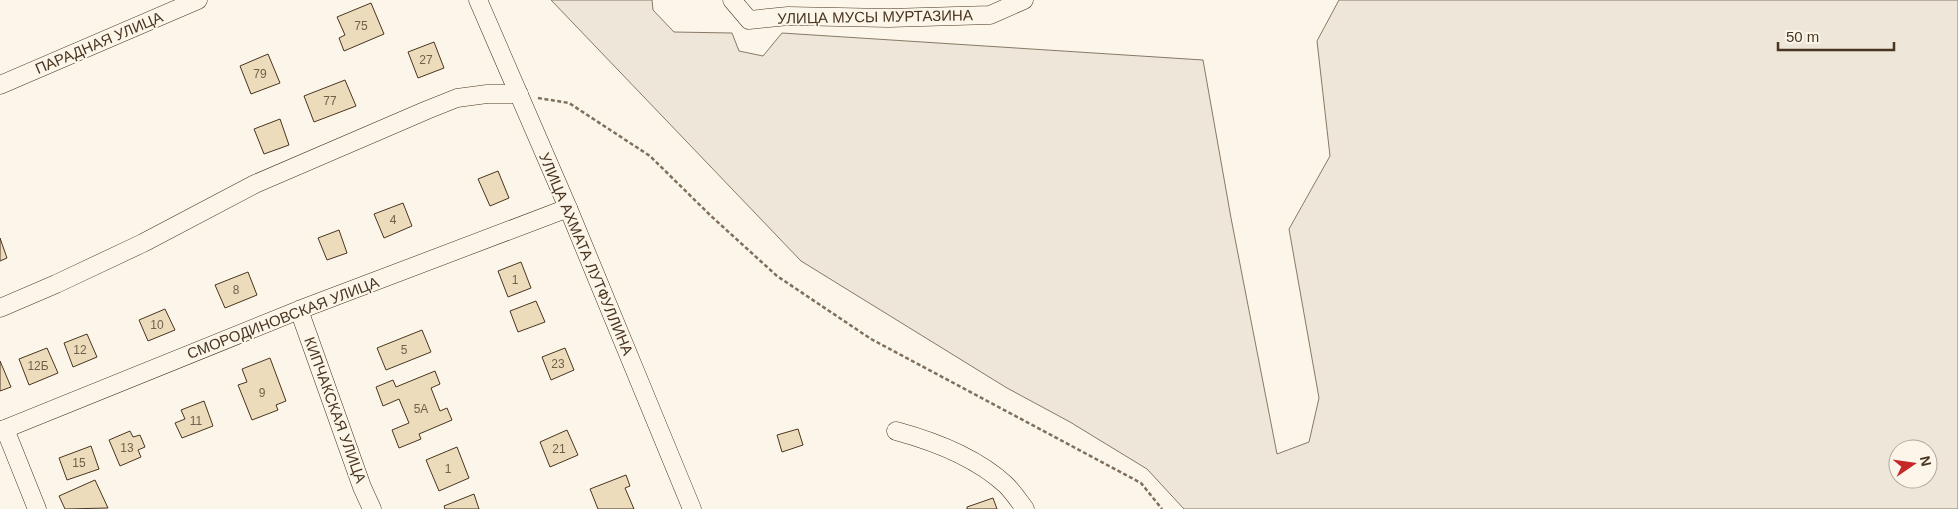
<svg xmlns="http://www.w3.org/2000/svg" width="1958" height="509" viewBox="0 0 1958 509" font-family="Helvetica,sans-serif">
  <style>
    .green { fill: #ede6d9; stroke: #887966; fill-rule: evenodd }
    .building { fill: #ecdcbc; stroke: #4a3520 }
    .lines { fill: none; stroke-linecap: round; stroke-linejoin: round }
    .minor-casing { stroke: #4a3520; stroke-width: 19 }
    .path { stroke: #7f6f5c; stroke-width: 2.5; stroke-dasharray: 4 2.5; stroke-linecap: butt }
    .minor { stroke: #fbf6e9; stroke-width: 18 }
    .labels { text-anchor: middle; stroke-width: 4; stroke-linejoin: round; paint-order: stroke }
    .number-label { font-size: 12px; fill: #725f47 }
    .street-label { font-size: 15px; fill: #4a3520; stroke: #fbf6e9 }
  </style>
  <rect width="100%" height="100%" fill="#fbf6e9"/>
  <path class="green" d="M551 0H652L653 10 674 32 732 33 739 51 763 56 782 33 1203 60 1231 218 1277 454 1309 442 1319 398 1289 229 1330 156 1317 41 1339 0H1958V509H1184L1147 469 1070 422 1007 388 801 261ZM1898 449H1928V479H1898Z"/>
  <g class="building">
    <polygon points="371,3 384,34 344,51 339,38 345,35 337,17"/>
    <polygon points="434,42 444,68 418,78 408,52"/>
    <polygon points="268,54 280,83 251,94 240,66"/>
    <polygon points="345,80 356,106 314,122 304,96"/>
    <polygon points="280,119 289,145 264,154 254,129"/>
    <polygon points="498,171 509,198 490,206 478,179"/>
    <polygon points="403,203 412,226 384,238 374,214"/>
    <polygon points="339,230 347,253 327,260 318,238"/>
    <polygon points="0,238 7,258 0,261"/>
    <polygon points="521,262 531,288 508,297 498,271"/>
    <polygon points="248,272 257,295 225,308 215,285"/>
    <polygon points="536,301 545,322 518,332 510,311"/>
    <polygon points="165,309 175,330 148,341 139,320"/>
    <polygon points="422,330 431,352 386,370 377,348"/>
    <polygon points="87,334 97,357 73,367 64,343"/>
    <polygon points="47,348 58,373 29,385 19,359"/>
    <polygon points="565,348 574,370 551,380 542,357"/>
    <polygon points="270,358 286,401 276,405 278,410 252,420 238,385 247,382 242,369"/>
    <polygon points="0,361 11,387 0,391"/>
    <polygon points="435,371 440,384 431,388 440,411 447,408 452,420 419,434 421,439 399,448 392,430 409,423 399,399 383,406 376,387 393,380 396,387"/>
    <polygon points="204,401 213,426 182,438 175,423 185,419 181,410"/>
    <polygon points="798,429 803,445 782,452 777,435"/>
    <polygon points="567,430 578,455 550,467 540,442"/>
    <polygon points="130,431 133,437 140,435 145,447 138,450 141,457 120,466 109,440"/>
    <polygon points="91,446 99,469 67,480 59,458"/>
    <polygon points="457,447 469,478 439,491 426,460"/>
    <polygon points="626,475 630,486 625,488 634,509 598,509 590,489"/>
    <polygon points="95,480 108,508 65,509 59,496"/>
    <polygon points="474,494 479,509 445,509 444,506"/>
    <polygon points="993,498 997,509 967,509 967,507"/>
  </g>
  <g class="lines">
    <g class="minor-casing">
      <g id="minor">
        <polyline points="478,0 568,208 692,509"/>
        <polyline points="732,0 749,20 788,16 889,18 990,15 1024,0"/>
        <polyline points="0,85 198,0"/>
        <polyline points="0,308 56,284 143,243 255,184 427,110 457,98 487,94 519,94"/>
        <polyline points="299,310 362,487 372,509"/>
        <polyline points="5,429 37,509"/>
        <polyline points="0,431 299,310 568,208"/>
        <path d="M896 431C933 441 977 458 1006 485 1013 492 1019 501 1025 509"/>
      </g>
    </g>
    <polyline class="path" points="538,98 569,103 650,156 711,216 777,276 871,339 1141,483 1162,509"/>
    <use href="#minor" class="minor"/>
  </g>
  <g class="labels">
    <g class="number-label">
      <text x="361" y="30">75</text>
      <text x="426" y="64">27</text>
      <text x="260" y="78">79</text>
      <text x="330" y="105">77</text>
      <text x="393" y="224">4</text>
      <text x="515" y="284">1</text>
      <text x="236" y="294">8</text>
      <text x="157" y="329">10</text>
      <text x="80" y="354">12</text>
      <text x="404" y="354">5</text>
      <text x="558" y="368">23</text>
      <text x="38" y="370">12Б</text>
      <text x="262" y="397">9</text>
      <text x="421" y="413">5А</text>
      <text x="196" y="425">11</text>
      <text x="127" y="452">13</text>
      <text x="559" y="453">21</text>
      <text x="79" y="467">15</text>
      <text x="448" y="473">1</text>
    </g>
    <g class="street-label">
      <text transform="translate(875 17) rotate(-1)" y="5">УЛИЦА МУСЫ МУРТАЗИНА</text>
      <text transform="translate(99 43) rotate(-23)" y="5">ПАРАДНАЯ УЛИЦА</text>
      <text transform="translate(586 254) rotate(67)" y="5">УЛИЦА АХМАТА ЛУТФУЛЛИНА</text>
      <text transform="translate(283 318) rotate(-21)" y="5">СМОРОДИНОВСКАЯ УЛИЦА</text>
      <text transform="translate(335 410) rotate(70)" y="5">КИПЧАКСКАЯ УЛИЦА</text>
    </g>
  </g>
  <g transform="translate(1913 464) rotate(77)"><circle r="24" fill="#fbf6e9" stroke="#b4a999"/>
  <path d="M0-4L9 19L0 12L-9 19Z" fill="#c62828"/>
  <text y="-8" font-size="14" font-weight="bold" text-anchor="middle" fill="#4a3520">N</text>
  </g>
  <path d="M1778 42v8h116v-8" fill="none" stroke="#4a3520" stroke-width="2.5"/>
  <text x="1786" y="42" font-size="15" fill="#4a3520" stroke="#fbf6e9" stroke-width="4" paint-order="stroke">50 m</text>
</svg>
